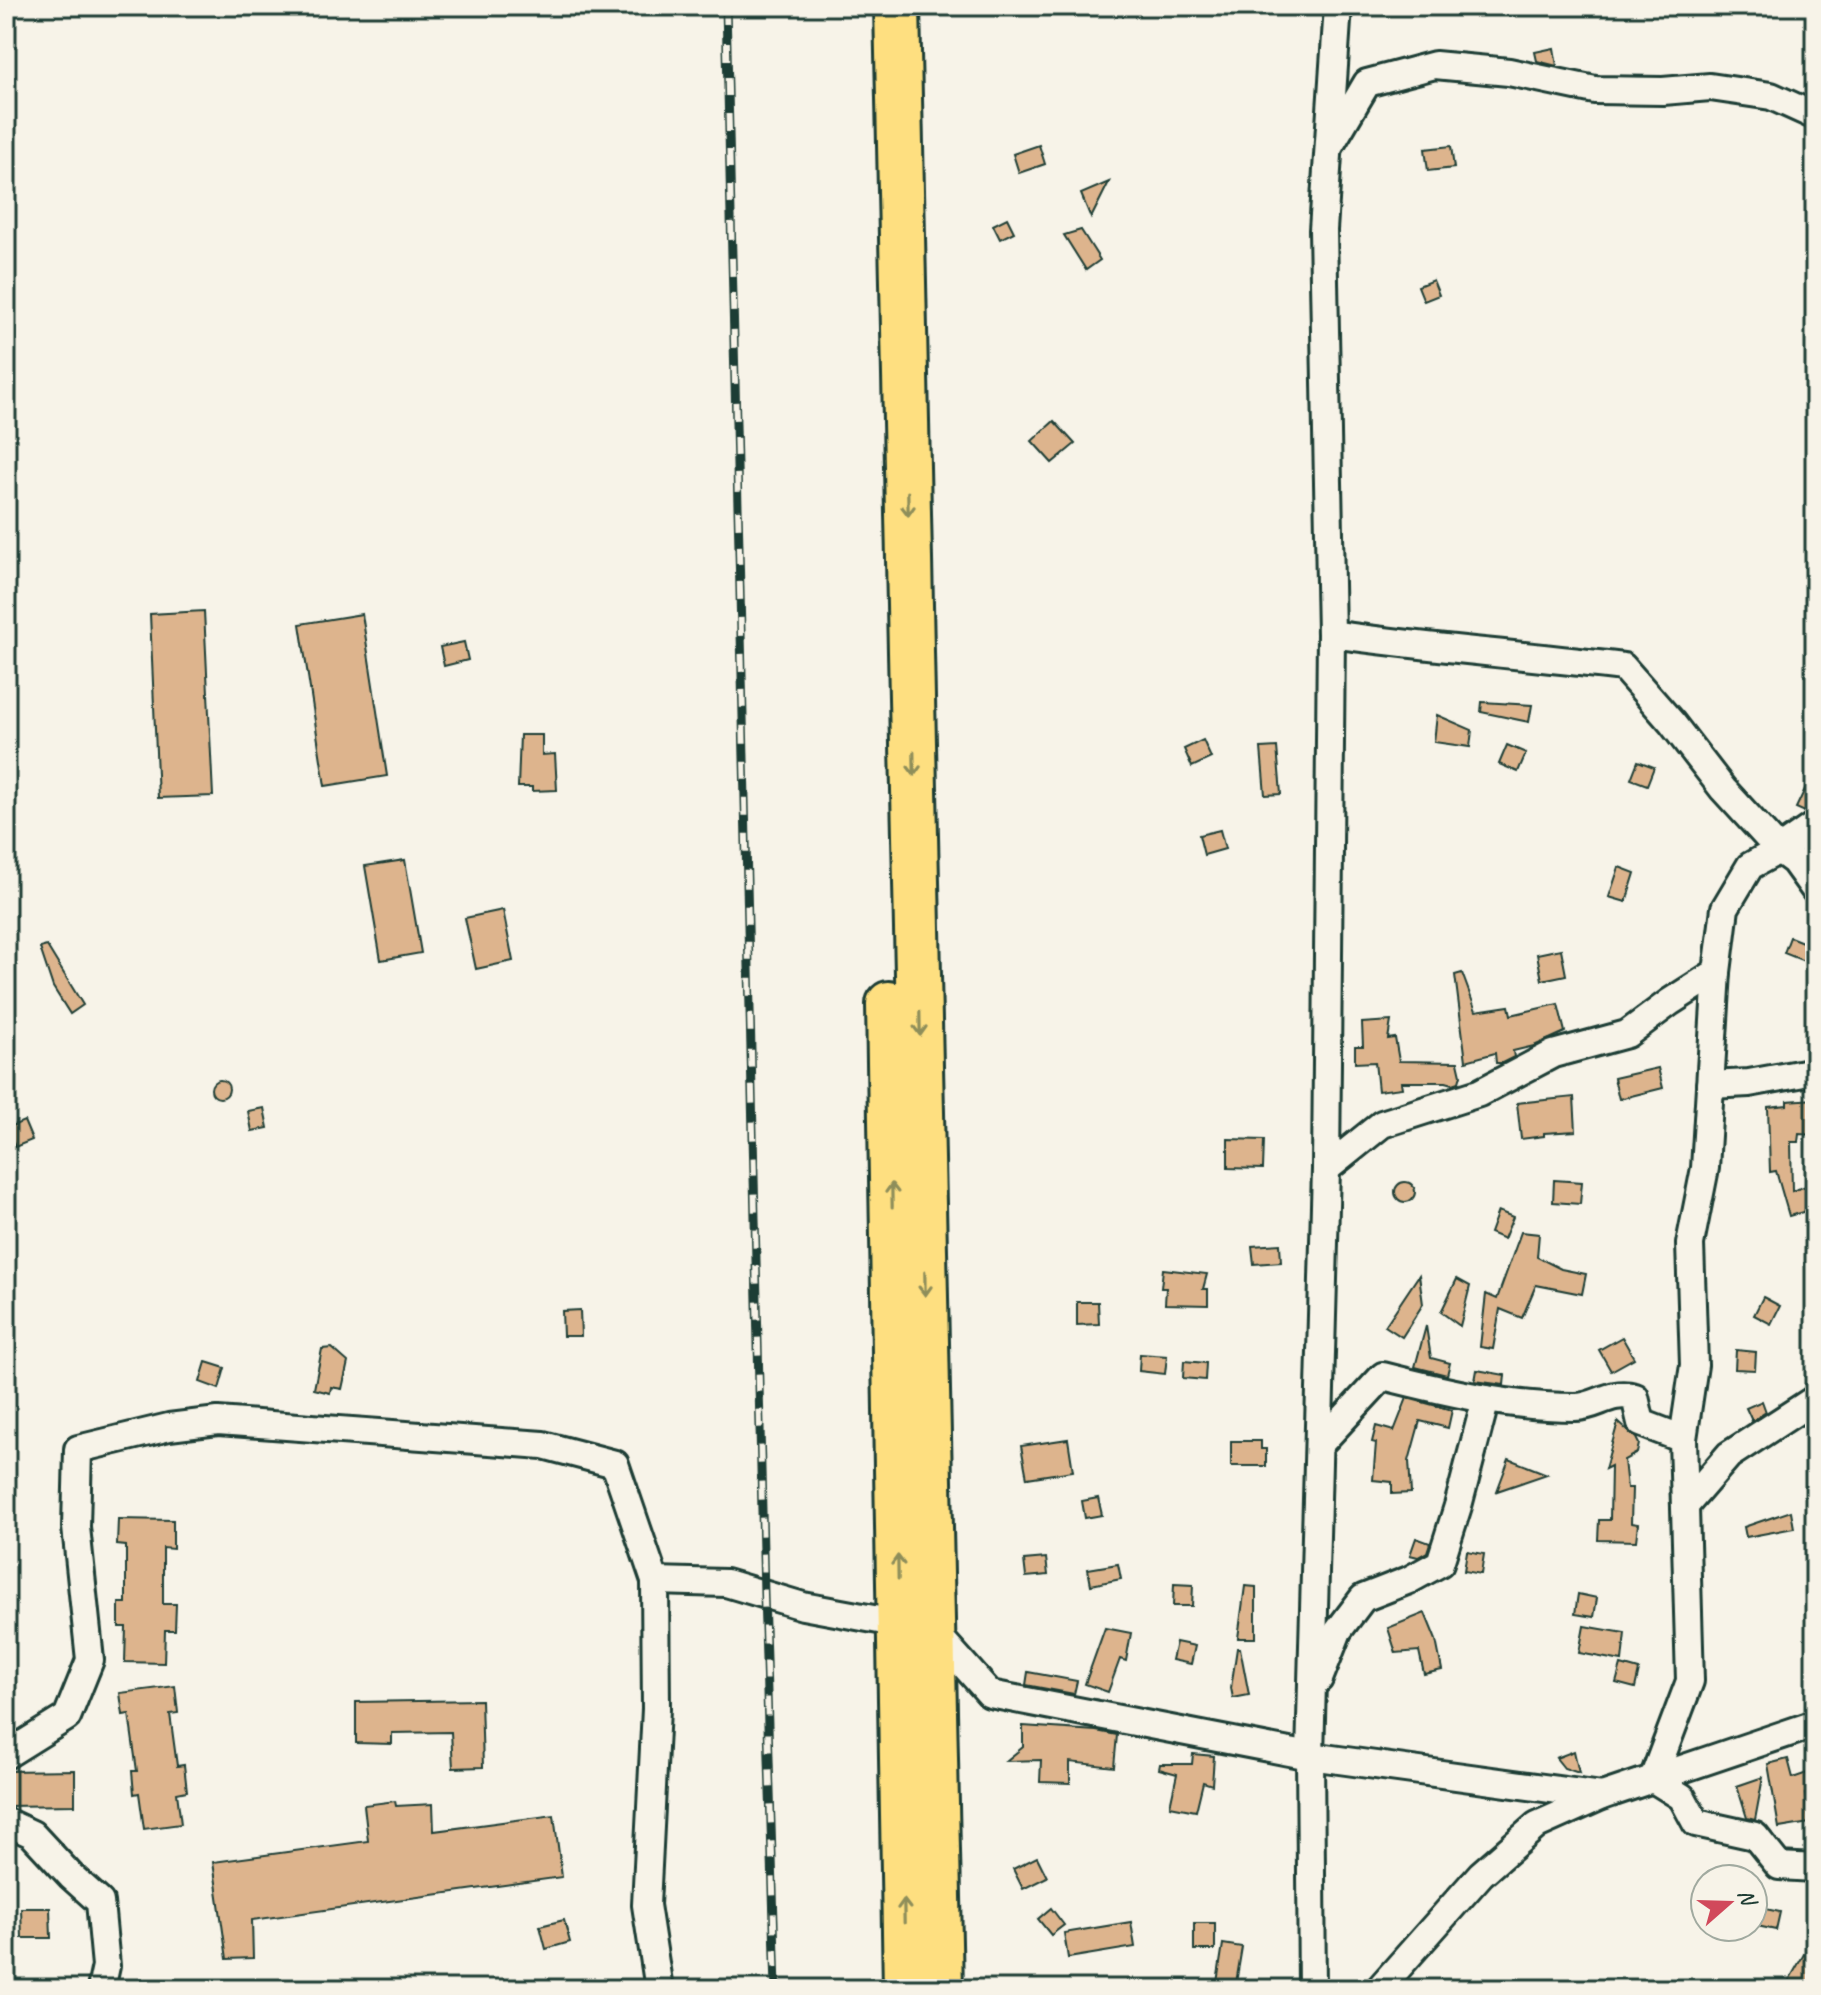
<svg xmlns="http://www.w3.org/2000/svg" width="1821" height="1995" viewBox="0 0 1821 1995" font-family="Caveat,sans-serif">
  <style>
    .building { fill: #ddb48d; stroke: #1f3d34; stroke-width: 2 }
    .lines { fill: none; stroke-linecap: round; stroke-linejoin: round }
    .street-casing { stroke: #1f3d34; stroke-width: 32 }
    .highway-casing { stroke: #1f3d34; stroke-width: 50 }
    .street { stroke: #f7f3e8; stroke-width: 26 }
    .highway { stroke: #fedf80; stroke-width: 44 }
    .rail-casing { stroke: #1f3d34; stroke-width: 9 }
    .rail { stroke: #f7f3e8; stroke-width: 6; stroke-dasharray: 18; stroke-linecap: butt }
    .oneway { stroke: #8e8e5a }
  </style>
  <rect width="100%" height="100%" fill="#f7f3e8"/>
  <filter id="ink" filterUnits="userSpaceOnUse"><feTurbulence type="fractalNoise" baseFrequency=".0125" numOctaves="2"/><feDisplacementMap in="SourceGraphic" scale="16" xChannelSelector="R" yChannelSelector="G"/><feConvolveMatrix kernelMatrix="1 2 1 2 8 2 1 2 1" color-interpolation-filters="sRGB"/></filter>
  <g filter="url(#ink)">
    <g class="building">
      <polygon points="1554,48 1557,66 1537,61 1535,52"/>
      <polygon points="1039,145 1045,164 1019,173 1013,154"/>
      <polygon points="1451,146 1454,168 1428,171 1425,149"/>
      <polygon points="1109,182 1091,218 1081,194"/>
      <polygon points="1007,218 1014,232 1000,239 993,225"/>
      <polygon points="1081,230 1100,260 1086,270 1064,235"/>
      <polygon points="1433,280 1439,295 1424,301 1418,286"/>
      <polygon points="1054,421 1075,444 1052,463 1032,441"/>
      <polygon points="204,611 213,796 158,798 150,614"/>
      <polygon points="362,614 387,776 325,786 300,624"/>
      <polygon points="464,642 468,660 444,666 440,647"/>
      <polygon points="1482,702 1532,705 1529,722 1481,712"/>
      <polygon points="1437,715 1472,730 1470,747 1434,742"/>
      <polygon points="520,735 542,735 542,755 555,754 557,790 532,791 532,787 518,787"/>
      <polygon points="1203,740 1211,758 1192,767 1184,749"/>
      <polygon points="1507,745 1526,753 1518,772 1499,764"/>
      <polygon points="1277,747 1281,794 1265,795 1261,748"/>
      <polygon points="1638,761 1654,767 1647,785 1631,779"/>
      <polygon points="1815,768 1815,805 1813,809 1805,812 1796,808"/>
      <polygon points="1220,830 1225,849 1204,855 1199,835"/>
      <polygon points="405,860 421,953 381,960 365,866"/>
      <polygon points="1619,867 1635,873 1626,902 1609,897"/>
      <polygon points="503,910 513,961 476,969 465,918"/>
      <polygon points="1790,937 1810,945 1804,961 1784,953"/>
      <polygon points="47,946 83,1005 70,1014 53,987 40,948"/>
      <polygon points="1561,949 1566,975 1542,980 1537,954"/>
      <polygon points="1462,973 1476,1011 1509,1006 1511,1015 1558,1004 1565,1032 1534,1046 1513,1051 1514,1057 1502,1063 1496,1063 1495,1053 1466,1061 1455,975"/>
      <polygon points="1391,1021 1388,1039 1395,1038 1399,1061 1458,1062 1461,1075 1459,1082 1453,1084 1446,1082 1401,1082 1402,1088 1378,1091 1375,1062 1355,1063 1355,1046 1363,1046 1362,1023"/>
      <polygon points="1658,1068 1663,1088 1619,1099 1614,1078"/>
      <circle cx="220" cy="1089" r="9"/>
      <polygon points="1574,1097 1576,1131 1544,1133 1544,1136 1521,1139 1517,1103"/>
      <polygon points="1815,1099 1815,1135 1799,1134 1798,1142 1791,1142 1792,1191 1806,1186 1813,1209 1789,1216 1776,1171 1770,1172 1768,1107 1787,1105 1787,1101"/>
      <polygon points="264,1108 268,1128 252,1131 248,1111"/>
      <polygon points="24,1121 32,1140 15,1147 7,1128"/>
      <polygon points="1228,1139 1264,1140 1263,1169 1228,1168"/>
      <polygon points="1554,1180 1582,1182 1580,1204 1553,1202"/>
      <circle cx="1405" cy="1192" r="10"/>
      <polygon points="1498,1211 1513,1217 1504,1239 1490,1233"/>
      <polygon points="1521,1232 1539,1234 1537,1257 1561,1269 1586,1274 1582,1294 1536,1285 1522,1318 1500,1309 1493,1349 1480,1347 1486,1294 1497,1299"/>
      <polygon points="1280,1244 1281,1262 1254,1264 1252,1246"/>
      <polygon points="1163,1269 1207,1274 1203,1289 1208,1289 1208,1305 1165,1304 1166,1288 1161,1288"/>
      <polygon points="1419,1275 1423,1304 1402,1337 1385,1326"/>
      <polygon points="1457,1279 1470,1286 1460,1326 1441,1312"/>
      <polygon points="1763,1297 1780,1306 1771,1324 1754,1315"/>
      <polygon points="1077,1302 1098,1302 1099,1324 1077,1325"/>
      <polygon points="580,1310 581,1336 563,1336 562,1311"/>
      <polygon points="1426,1326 1431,1358 1450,1363 1447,1375 1415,1367"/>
      <polygon points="1622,1337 1634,1358 1611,1371 1599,1350"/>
      <polygon points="332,1348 348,1362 342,1389 331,1387 330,1393 314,1389 322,1349"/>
      <polygon points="1736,1350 1756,1352 1755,1370 1735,1369"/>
      <polygon points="1140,1354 1167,1356 1165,1374 1139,1371"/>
      <polygon points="1184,1361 1206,1363 1205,1380 1183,1378"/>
      <polygon points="206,1362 225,1368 219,1389 200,1382"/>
      <polygon points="1477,1370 1505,1375 1504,1385 1475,1381"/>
      <polygon points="1407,1398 1452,1410 1448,1428 1420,1421 1409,1461 1411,1493 1392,1494 1392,1482 1373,1480 1376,1443 1372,1442 1376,1426 1394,1431"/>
      <polygon points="1762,1401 1766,1412 1752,1421 1746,1408"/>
      <polygon points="1618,1422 1636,1438 1639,1444 1637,1453 1624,1460 1627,1488 1632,1488 1631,1523 1638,1524 1636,1541 1598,1540 1599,1520 1610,1520 1611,1466 1605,1469"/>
      <polygon points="1068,1439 1073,1471 1027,1478 1021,1446"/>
      <polygon points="1231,1441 1261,1441 1261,1449 1266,1449 1266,1466 1231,1466"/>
      <polygon points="1509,1459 1547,1474 1497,1491"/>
      <polygon points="1098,1498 1102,1515 1085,1518 1082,1501"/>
      <polygon points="1791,1511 1794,1528 1746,1537 1744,1527"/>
      <polygon points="118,1519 173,1520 173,1549 163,1548 163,1604 176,1604 175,1630 165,1630 164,1663 125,1662 126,1627 119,1627 119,1603 126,1603 126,1546 117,1545"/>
      <polygon points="1416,1538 1430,1543 1427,1552 1418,1557 1410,1555"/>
      <polygon points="1467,1551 1484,1554 1481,1574 1464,1571"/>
      <polygon points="1046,1558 1048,1575 1026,1577 1024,1560"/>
      <polygon points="1118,1564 1121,1579 1091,1585 1088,1569"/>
      <polygon points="1174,1584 1193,1585 1192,1606 1173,1606"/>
      <polygon points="1245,1586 1256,1587 1256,1638 1238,1638"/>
      <polygon points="1578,1594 1597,1598 1594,1617 1575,1614"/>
      <polygon points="1425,1613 1436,1640 1442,1670 1424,1674 1419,1651 1396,1653 1388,1628"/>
      <polygon points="1584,1626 1625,1633 1622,1661 1579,1653"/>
      <polygon points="1105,1628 1131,1633 1126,1661 1120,1659 1108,1692 1085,1684"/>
      <polygon points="1176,1642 1195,1646 1191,1664 1172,1660"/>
      <polygon points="1237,1648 1240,1648 1249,1695 1233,1698 1231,1688"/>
      <polygon points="1621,1665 1639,1670 1635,1688 1616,1683"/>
      <polygon points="1028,1672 1077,1681 1074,1694 1026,1685"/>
      <polygon points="175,1686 178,1713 170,1714 177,1766 184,1765 187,1791 177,1793 181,1824 144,1829 139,1793 134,1794 132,1771 137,1771 129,1714 123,1715 120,1693"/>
      <polygon points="481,1700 483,1767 453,1768 451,1732 392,1733 392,1744 356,1743 356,1702"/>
      <polygon points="1023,1726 1096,1731 1117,1735 1114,1767 1070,1762 1070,1783 1040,1782 1041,1760 1006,1761 1023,1747"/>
      <polygon points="1574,1751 1579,1773 1564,1768 1556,1758"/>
      <polygon points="1193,1754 1214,1756 1212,1785 1203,1782 1196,1811 1170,1806 1177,1774 1159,1769 1160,1764 1192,1764"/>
      <polygon points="1788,1759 1793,1778 1807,1773 1814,1791 1805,1794 1810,1823 1779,1828 1768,1764"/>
      <polygon points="75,1770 75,1805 6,1806 6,1771"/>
      <polygon points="1763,1777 1755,1820 1747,1818 1737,1786"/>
      <polygon points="395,1801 396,1806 433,1804 434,1831 554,1815 562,1877 252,1920 253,1958 227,1959 213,1862 368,1841 364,1805"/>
      <polygon points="1037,1857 1047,1877 1023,1889 1013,1869"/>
      <polygon points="21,1908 50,1908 51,1938 22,1938"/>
      <polygon points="1051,1908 1064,1925 1051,1935 1038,1919"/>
      <polygon points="1761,1908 1780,1912 1776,1930 1757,1926"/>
      <polygon points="564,1920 570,1942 546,1949 540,1926"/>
      <polygon points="1131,1922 1135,1947 1068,1958 1064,1933"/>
      <rect x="1194" y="1923" width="21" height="27"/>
      <polygon points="1223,1944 1242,1947 1235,1989 1216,1989"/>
      <polygon points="1804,1954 1815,1960 1815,1989 1784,1989"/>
    </g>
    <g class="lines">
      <g class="street-casing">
        <g id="street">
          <polyline points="1331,144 1367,83 1435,65 1509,72 1595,90 1663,91 1710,87 1771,96 1815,116"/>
          <path d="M1331 634C1428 648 1526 655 1623 667L1672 723 1723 789 1779 850 1794 861 1815 890"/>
          <polyline points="1717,972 1705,1168 1690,1244 1694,1365 1683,1439 1690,1681 1653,1779 1682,1797 1696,1823 1755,1836 1779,1866 1815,1868"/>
          <polyline points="1710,1085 1749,1083 1815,1071"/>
          <polyline points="1326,1169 1382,1124 1479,1093 1553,1054 1627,1034 1670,1002 1717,972 1725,908 1750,866 1779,850 1815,825"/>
          <path d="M1319 1445 1383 1376C1446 1392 1509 1407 1575 1407 1598 1407 1609 1390 1635 1397L1641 1423 1683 1439"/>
          <polyline points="1685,1506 1729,1455 1815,1399"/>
          <polyline points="655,1581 726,1583 803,1606 933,1630 990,1694 1310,1756 1602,1796"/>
          <polyline points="1319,1679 1338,1631 1363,1598 1409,1580 1440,1563 1458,1506 1486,1399"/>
          <polyline points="6,1755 67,1717 90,1660 76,1527 78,1449 169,1427 218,1421 543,1445 615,1464 655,1581 656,1709 646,1905 659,1989"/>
          <polyline points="6,1822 32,1834 71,1876 100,1902 106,1966 101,1989"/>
          <polyline points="1312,1989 1310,1756 1326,1169 1331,634 1323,230 1338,6"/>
          <polyline points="1379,1989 1481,1874 1537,1825 1602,1796 1815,1724"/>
        </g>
      </g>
      <g class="highway-casing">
        <g id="highway">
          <polyline points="897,6 940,1989"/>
          <polyline points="889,1004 906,1989"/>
        </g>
      </g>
      <use href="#street" class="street"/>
      <use href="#highway" class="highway"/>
      <g class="rail-casing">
        <polyline id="rail" points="726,6 764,1594 776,1989"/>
      </g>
      <use href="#rail" class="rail"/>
    </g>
    <defs><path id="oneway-shaft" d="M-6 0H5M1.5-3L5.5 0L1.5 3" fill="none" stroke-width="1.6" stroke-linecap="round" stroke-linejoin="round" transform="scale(2)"/></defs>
    <g class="oneway">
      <use href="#oneway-shaft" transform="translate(908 504) rotate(89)"/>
      <use href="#oneway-shaft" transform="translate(914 764) rotate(89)"/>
      <use href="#oneway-shaft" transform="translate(920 1024) rotate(89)"/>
      <use href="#oneway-shaft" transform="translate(892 1195) rotate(-91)"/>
      <use href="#oneway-shaft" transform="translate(925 1284) rotate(89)"/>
      <use href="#oneway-shaft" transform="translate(898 1567) rotate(-91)"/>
      <use href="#oneway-shaft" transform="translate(904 1911) rotate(-91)"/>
    </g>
  </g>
  <rect width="1821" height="1995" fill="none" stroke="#f7f3e8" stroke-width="32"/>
  <rect x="16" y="16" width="1789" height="1963" fill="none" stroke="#1f3d34" stroke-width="3" filter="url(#ink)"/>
  <g transform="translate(1729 1903) rotate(70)"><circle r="38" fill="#f7f3e8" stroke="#a1aaa0" stroke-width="2"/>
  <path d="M0-6L14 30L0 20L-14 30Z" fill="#d1495b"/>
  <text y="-12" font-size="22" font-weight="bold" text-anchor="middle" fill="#1f3d34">N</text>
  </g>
</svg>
